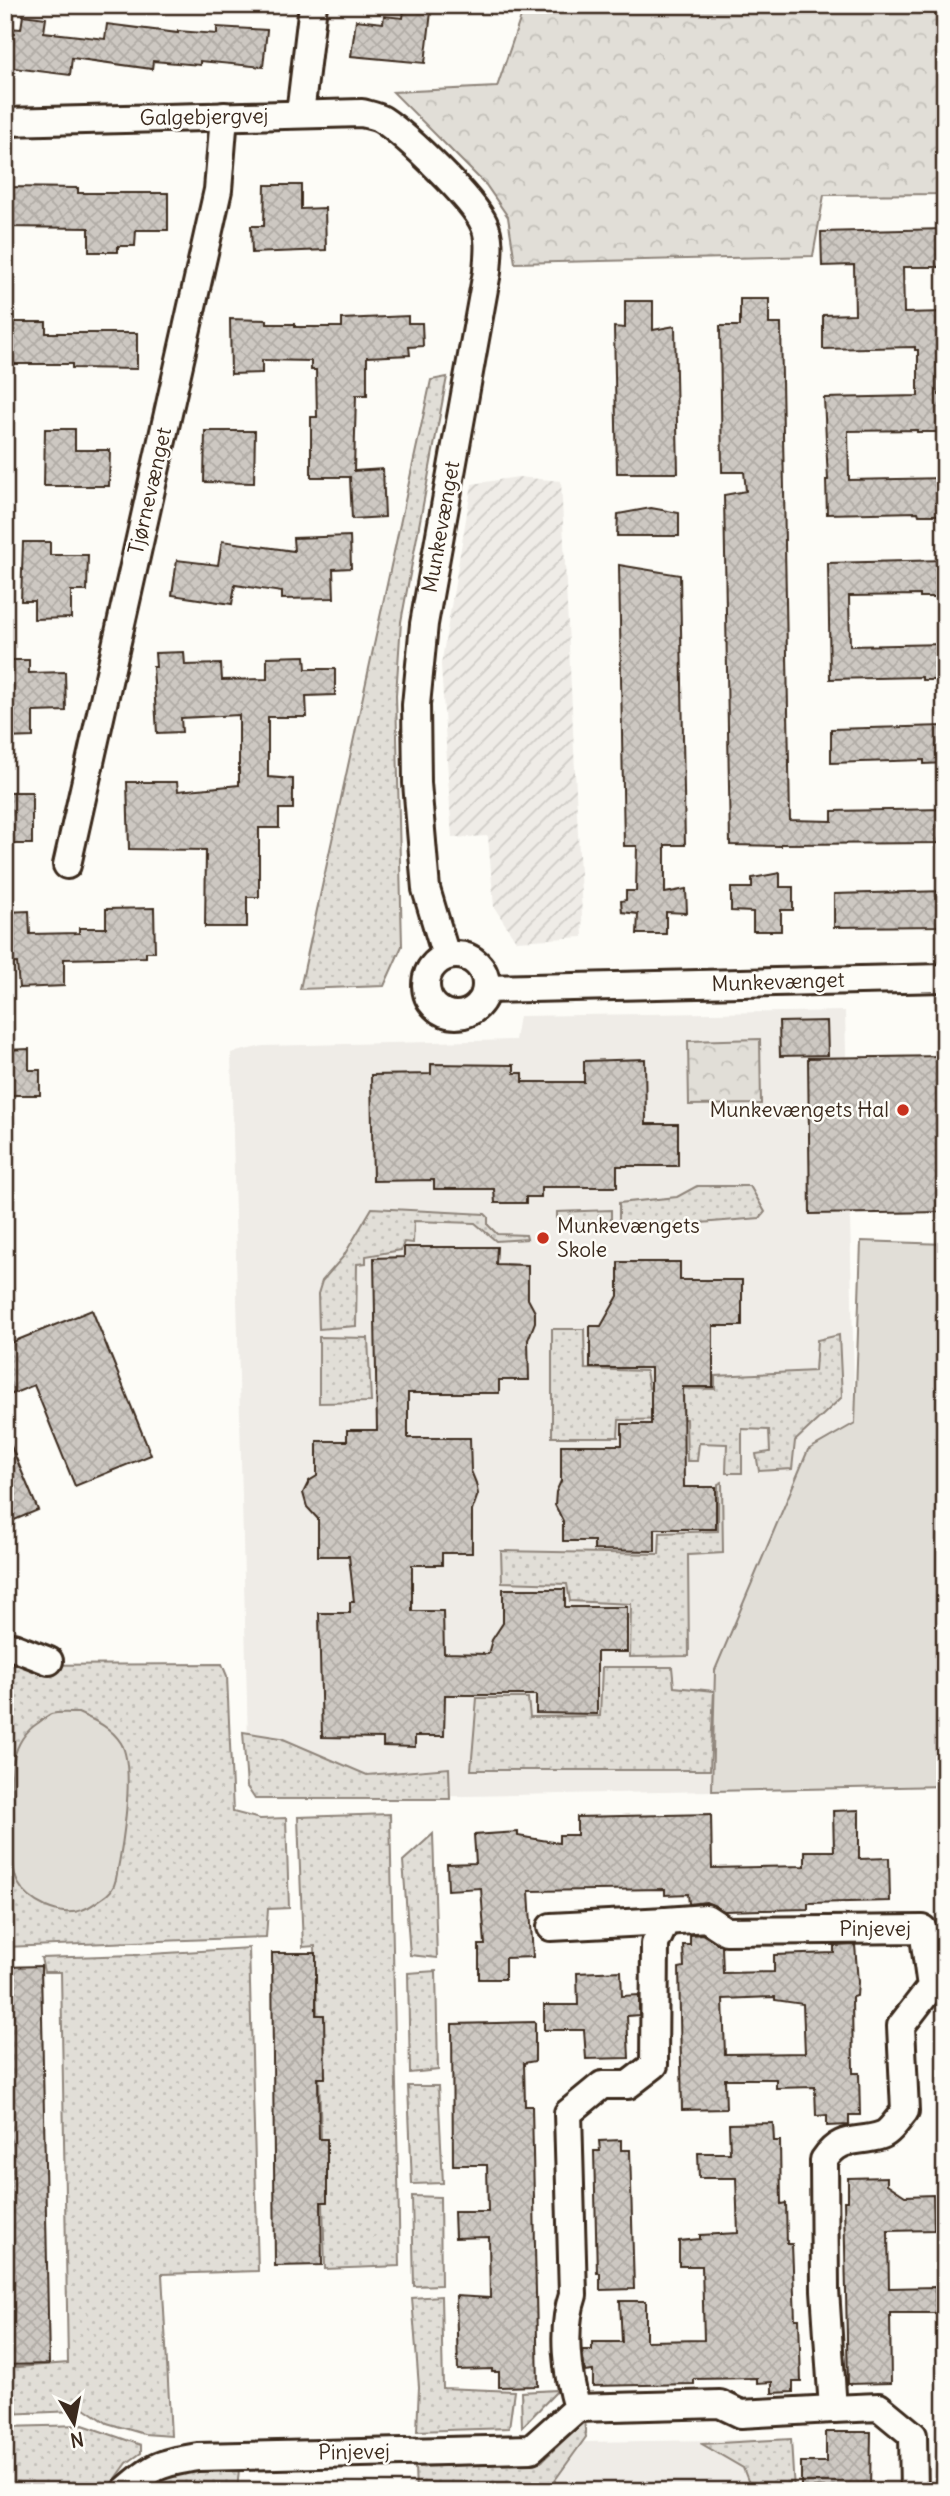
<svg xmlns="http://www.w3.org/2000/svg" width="950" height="2496" viewBox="0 0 950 2496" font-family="Delius,sans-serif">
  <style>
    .built { fill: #efece7 }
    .industrial { fill: url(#industrial-furrows) }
    .grass { fill: url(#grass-dots); stroke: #8e847a; stroke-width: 2 }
    .park { fill: url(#park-crowns); stroke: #8e847a; stroke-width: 2 }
    .garden { fill: #e1ded7; stroke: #8e847a; stroke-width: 2 }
    .building { fill: url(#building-cross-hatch); stroke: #3b2a1e; stroke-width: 2; fill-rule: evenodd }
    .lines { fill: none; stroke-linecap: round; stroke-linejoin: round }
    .minor-casing { stroke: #3b2a1e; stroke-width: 32 }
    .minor { stroke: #fdfcf7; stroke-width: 26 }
    .poi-dot { fill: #c8321e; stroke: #fdfcf7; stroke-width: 2.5 }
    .labels { text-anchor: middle; stroke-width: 5; stroke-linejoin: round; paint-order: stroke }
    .street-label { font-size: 21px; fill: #3b2a1e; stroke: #fdfcf7 }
    .poi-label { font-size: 21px; fill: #3b2a1e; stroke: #fdfcf7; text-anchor: end }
  </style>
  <defs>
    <pattern id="industrial-furrows" width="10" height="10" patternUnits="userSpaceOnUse" patternTransform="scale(1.75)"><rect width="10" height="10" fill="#efece7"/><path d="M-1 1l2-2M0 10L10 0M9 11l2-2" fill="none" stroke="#cecbc6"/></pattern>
    <pattern id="grass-dots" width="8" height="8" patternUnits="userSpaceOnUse" patternTransform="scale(1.75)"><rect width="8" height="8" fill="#e1ded7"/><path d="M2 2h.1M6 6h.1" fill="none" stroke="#c2bfb8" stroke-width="1.8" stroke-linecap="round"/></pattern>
    <pattern id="park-crowns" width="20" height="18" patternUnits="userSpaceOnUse" patternTransform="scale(1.75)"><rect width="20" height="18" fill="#e1ded7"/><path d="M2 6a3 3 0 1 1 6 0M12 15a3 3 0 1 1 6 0" fill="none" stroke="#c2bfb8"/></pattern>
    <pattern id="building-cross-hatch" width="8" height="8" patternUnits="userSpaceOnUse" patternTransform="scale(1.75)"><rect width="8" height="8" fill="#cdc8c2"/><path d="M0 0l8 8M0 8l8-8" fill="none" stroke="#b1aca6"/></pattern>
  </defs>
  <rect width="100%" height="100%" fill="#fdfcf7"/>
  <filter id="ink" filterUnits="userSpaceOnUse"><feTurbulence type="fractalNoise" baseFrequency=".0143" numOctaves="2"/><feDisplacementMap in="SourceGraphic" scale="14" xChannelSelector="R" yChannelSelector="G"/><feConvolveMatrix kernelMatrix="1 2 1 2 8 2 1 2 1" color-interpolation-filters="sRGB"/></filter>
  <g filter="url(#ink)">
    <g class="built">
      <polygon points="845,1011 855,1423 808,1450 715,1669 712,1791 264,1800 249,1783 231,1053 263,1046 515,1040 519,1016"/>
      <polygon points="791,2439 794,2491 414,2491 415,2467 541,2462 582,2442"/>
    </g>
    <polygon class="industrial" points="518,477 561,481 583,937 516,941 494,907 488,836 452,838 441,665 472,484"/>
    <g class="grass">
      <polygon points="447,377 401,622 396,695 402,946 384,986 300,989 431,380"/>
      <polygon points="697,1186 750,1186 765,1212 760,1218 688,1224 619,1225 619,1203 677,1197"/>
      <polygon points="372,1208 485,1214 488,1217 488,1225 497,1234 526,1235 527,1239 496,1241 475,1223 414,1221 413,1243 404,1242 401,1250 366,1256 366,1263 357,1264 356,1326 319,1329 318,1294 322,1281 343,1257"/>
      <polygon points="611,1210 611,1225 557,1226 557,1212"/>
      <polygon points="552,1329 584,1329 585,1369 646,1371 649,1388 715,1389 715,1376 815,1371 817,1340 839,1335 842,1397 795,1441 792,1469 759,1471 756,1454 770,1452 769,1430 742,1429 742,1473 726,1473 727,1444 699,1443 697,1461 687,1461 686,1419 619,1420 618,1437 552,1437"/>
      <polygon points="319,1337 368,1338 371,1402 319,1403"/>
      <polygon points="722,1482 723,1553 688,1555 689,1656 630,1657 631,1604 570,1601 567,1584 502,1582 501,1551 659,1554 660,1533 718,1531 718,1484"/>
      <polygon points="222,1664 227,1676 233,1812 260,1819 286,1818 289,1908 268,1909 266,1937 5,1947 5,1665"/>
      <polygon points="602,1667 672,1667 674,1687 714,1691 710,1770 471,1770 477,1698 528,1698 530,1717 600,1716"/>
      <polygon points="243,1732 281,1738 367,1775 449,1768 450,1799 255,1799 247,1787"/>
      <polygon points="390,1814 400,2266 325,2269 315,1946 303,1947 298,1817"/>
      <polygon points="433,1834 437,1958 410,1955 403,1861"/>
      <polygon points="249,1948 258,2271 162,2274 171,2436 144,2434 107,2423 85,2408 76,2411 5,2414 5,2368 68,2363 61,1972 44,1972 41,1958 134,1955"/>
      <polygon points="436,1971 438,2070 410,2073 408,1973"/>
      <polygon points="408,2086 438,2086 443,2183 412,2184"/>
      <polygon points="412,2196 440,2197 441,2285 414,2286"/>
      <polygon points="441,2296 443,2388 514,2391 509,2428 417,2431 419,2387 412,2298"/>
      <polygon points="558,2390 522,2427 521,2392"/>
      <polygon points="584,2421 586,2437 550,2487 550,2491 416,2491 415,2467 541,2462"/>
      <polygon points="83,2425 141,2445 141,2453 127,2463 107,2491 5,2491 5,2427"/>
      <polygon points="791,2439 794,2491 752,2491 743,2468 702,2444"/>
      <polygon points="206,2467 239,2469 237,2491 140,2491 158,2475"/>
    </g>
    <g class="park">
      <polygon points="525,5 945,5 945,194 824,195 813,256 515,263 508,217 486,185 393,92 497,87"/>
      <polygon points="760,1039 761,1104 689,1105 688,1041"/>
    </g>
    <g class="garden">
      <polygon points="861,1241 945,1244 945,1786 712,1791 715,1670 808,1450 855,1423"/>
      <path d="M78 1713C94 1720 111 1727 121 1743 136 1768 122 1849 116 1879 114 1889 109 1894 101 1899 95 1903 89 1908 82 1910 60 1918 29 1903 18 1883 10 1867 13 1842 13 1825 13 1788 3 1746 38 1723 42 1720 47 1716 51 1714 58 1712 70 1713 78 1713Z"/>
    </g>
    <g class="building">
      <polygon points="404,9 431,12 425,63 351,56 356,20 383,23 384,16 403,18"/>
      <polygon points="23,15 46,18 44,32 105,39 107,24 178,33 178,31 217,34 217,27 267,30 263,67 200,61 200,65 153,61 152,69 72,58 70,75 5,67 9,28 21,29"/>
      <polygon points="265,185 301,185 301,209 325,208 326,250 252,253 251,226 264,226"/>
      <polygon points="5,187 78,188 78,193 168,193 168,230 136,230 135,246 118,246 118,252 89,252 89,228 5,227"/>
      <polygon points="945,229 945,267 903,267 904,313 945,312 945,349 938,349 939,395 945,395 945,432 917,432 917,430 848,431 849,480 945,478 945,515 919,515 918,512 827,514 826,480 828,480 824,398 918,396 918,350 915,350 915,347 823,349 823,315 855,314 854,265 822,266 821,232"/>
      <polygon points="740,299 769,299 769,324 781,324 790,820 832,821 832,811 945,809 945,843 781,844 781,846 730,845 724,495 746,491 744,472 722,472 720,326 740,326"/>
      <polygon points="625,301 653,301 653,330 675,326 678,473 617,473 614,327 625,328"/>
      <polygon points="408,316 408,323 422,323 423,346 409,347 410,355 367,357 367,395 356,395 354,471 383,469 385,517 352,519 350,477 311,477 311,417 317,417 316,370 311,370 311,361 262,360 262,373 231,374 230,319 267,320 267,324 295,324 295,327 342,327 342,319"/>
      <polygon points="5,322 46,322 46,333 137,333 137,369 72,368 72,364 5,364"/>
      <polygon points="45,429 75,429 75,450 110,450 109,486 44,486"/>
      <polygon points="205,431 255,431 254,483 204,482"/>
      <polygon points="651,508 679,513 679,536 617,536 618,514"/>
      <polygon points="350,536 351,568 333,569 334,598 282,599 282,592 235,585 232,604 172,595 177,560 218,565 222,541 294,551 293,538"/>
      <polygon points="23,542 50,542 50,555 88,555 87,591 71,591 71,618 34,619 34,601 21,601"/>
      <polygon points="945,560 945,597 920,597 920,595 849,596 850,646 945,644 945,680 922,680 922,677 830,679 828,563"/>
      <polygon points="619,565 680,575 685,845 665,845 665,893 686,889 687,913 666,912 666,934 637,934 638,914 622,912 621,901 626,900 626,891 636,891 637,846 624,846"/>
      <polygon points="184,652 185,665 221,664 222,680 267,679 267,657 305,656 306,669 335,669 335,695 306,696 307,717 268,717 268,777 293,779 293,809 279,809 279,828 259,828 259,897 247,897 247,927 205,927 206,850 129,849 127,782 177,782 178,791 239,785 239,715 181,718 182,732 157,733 153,667 156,667 155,653"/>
      <polygon points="5,660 29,660 29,673 65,672 66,711 33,712 33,737 5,738"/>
      <polygon points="945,726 945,763 924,764 924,760 831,763 831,729"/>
      <rect x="5" y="792" width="27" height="52"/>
      <polygon points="780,873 780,887 793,887 793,910 781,910 781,931 753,931 753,912 731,911 731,888 752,888 752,878"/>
      <polygon points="945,891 945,926 834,927 834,894"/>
      <polygon points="154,908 155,952 146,952 146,957 64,959 64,986 19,988 17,963 5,964 5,912 29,911 30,934 79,933 79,928 106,928 106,909"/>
      <polygon points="827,1021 828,1055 780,1056 779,1022"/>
      <polygon points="29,1049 29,1070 40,1070 40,1095 5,1095 5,1050"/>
      <polygon points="945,1056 945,1212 810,1214 808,1058"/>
      <polygon points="645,1059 646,1124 678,1124 678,1166 617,1166 617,1187 541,1187 541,1197 526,1197 526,1203 495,1203 494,1189 434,1189 434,1180 373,1181 371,1075 431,1074 431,1064 514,1065 514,1073 523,1073 523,1082 584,1082 584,1061"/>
      <polygon points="404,1247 497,1247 496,1264 528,1265 528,1299 535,1312 535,1322 528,1340 529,1380 499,1380 499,1393 408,1393 408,1438 470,1438 471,1471 476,1483 478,1494 472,1511 472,1553 442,1553 442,1565 412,1565 412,1611 443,1611 444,1653 488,1654 492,1640 503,1623 503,1589 565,1589 565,1607 627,1607 627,1652 597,1652 597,1714 536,1713 536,1695 445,1695 444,1736 415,1736 415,1747 383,1746 383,1738 322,1737 319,1613 350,1613 350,1602 354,1602 349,1556 318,1556 318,1519 307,1507 303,1493 309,1481 317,1476 317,1441 347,1441 347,1430 377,1430 374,1258 404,1257"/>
      <polygon points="618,1262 680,1262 680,1280 742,1280 742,1326 713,1326 713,1387 683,1387 684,1487 716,1487 716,1529 655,1529 655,1551 594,1550 594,1541 563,1541 563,1521 555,1505 556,1492 561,1481 561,1445 622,1445 622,1424 651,1424 651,1368 590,1368 590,1326 601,1326 618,1296"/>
      <polygon points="92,1310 151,1455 75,1486 34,1385 5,1397 5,1345"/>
      <polygon points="5,1432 38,1510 5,1524"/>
      <polygon points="859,1810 859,1859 889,1858 890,1901 808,1903 808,1909 724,1911 706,1902 689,1904 688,1894 665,1895 665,1889 529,1891 533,1957 505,1958 505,1979 479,1979 479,1945 485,1945 481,1888 448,1890 447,1864 476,1863 474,1835 518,1832 518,1836 559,1843 559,1835 577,1835 577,1817 711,1814 712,1868 805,1866 805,1851 834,1851 833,1811"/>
      <path d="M702 1934 722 1946 723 1973 774 1972V1955L834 1953V1946L855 1945 858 1982 857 1996 852 1997 853 2073H859L860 2115H849V2125L827 2126V2115L816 2116 815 2087 776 2088V2079H725L726 2109 682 2110 679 1968 684 1967 683 1945H690V1935ZM775 1997V2000L803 2004 805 2053 725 2054 723 1999Z"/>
      <polygon points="272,1953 316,1953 316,2015 324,2015 325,2078 318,2078 319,2139 327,2139 327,2202 321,2202 322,2265 275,2266"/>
      <polygon points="41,1966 49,2364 5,2365 5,1967"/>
      <polygon points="621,1971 622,1996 639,1995 639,2015 627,2016 629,2058 586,2059 584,2030 544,2030 544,2005 578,2005 577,1973"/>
      <polygon points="535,2022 535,2061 524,2063 525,2106 532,2106 538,2386 499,2387 499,2372 492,2372 492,2369 458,2370 456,2296 490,2298 489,2237 455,2238 454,2212 488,2212 487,2165 453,2165 452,2024"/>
      <polygon points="773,2123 774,2141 780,2141 781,2204 786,2203 787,2244 792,2244 795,2319 799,2319 801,2382 793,2382 793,2392 772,2393 772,2382 757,2383 757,2378 694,2379 694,2384 593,2386 593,2371 585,2372 582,2350 592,2350 592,2342 622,2342 620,2301 646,2301 646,2341 704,2340 702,2266 679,2266 679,2241 700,2239 700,2235 738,2233 736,2178 699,2178 698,2153 730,2153 729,2124"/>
      <polygon points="621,2140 621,2150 630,2150 634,2289 600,2290 600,2273 597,2273 594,2151 600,2151 599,2141"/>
      <polygon points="887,2177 887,2184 905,2196 933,2195 934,2230 888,2231 889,2288 935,2287 936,2313 890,2313 891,2383 848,2384 844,2201 848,2201 848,2178"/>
      <polygon points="826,2432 871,2432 870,2491 826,2491 826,2488 801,2488 801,2462 826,2462"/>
    </g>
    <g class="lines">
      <g class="minor-casing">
        <g id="minor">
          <polyline points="300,114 313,5"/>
          <path d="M5 122 362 113C369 115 377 116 383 120 407 136 473 199 484 224 491 239 488 256 487 272L424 624 416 705 417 783 426 889 446 956"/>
          <polyline points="67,865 218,190 224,116"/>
          <circle cx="456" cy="985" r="30"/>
          <polyline points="486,989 945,978"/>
          <polyline points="5,1647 13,1647 49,1661"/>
          <polyline points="551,1927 666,1921"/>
          <polyline points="833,2409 879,2407 913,2435 914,2491"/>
          <path d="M125 2491C154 2465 160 2463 198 2457L531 2449 577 2408 720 2404 741 2414 833 2409 825 2290 824 2160C841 2134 857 2144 882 2135 890 2132 899 2118 905 2111L901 2026 931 1987 923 1929 726 1931 706 1918 666 1921 655 1944 654 2065 628 2085H602L568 2113 573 2295C561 2330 567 2374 577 2408"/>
        </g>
      </g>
      <use href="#minor" class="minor"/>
    </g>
  </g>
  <g class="poi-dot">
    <circle cx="903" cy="1110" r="7"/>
    <circle cx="543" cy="1238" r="7"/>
  </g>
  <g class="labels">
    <g class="street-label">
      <text transform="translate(204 117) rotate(-1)" y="7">Galgebjergvej</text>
      <text transform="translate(150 491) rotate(-77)" y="7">Tjørnevænget</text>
      <text transform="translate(441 527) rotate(-80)" y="7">Munkevænget</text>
      <text transform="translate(778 982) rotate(-2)" y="7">Munkevænget</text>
      <text x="875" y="1936">Pinjevej</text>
      <text transform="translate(354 2452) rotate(-1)" y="7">Pinjevej</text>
    </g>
    <g class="poi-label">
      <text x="889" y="1117">Munkevængets Hal</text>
      <text x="557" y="1233" text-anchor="start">Munkevængets<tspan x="557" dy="24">Skole</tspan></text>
    </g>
  </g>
  <rect width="950" height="2496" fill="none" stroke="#fdfcf7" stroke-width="28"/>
  <rect x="14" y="14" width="922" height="2468" fill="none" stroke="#3b2a1e" stroke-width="2.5" filter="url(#ink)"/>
  <g transform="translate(74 2423) rotate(170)" stroke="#fdfcf7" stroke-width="5" paint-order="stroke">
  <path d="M0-5L12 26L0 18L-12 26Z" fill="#3b2a1e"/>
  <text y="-10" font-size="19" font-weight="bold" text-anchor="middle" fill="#3b2a1e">N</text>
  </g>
</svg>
